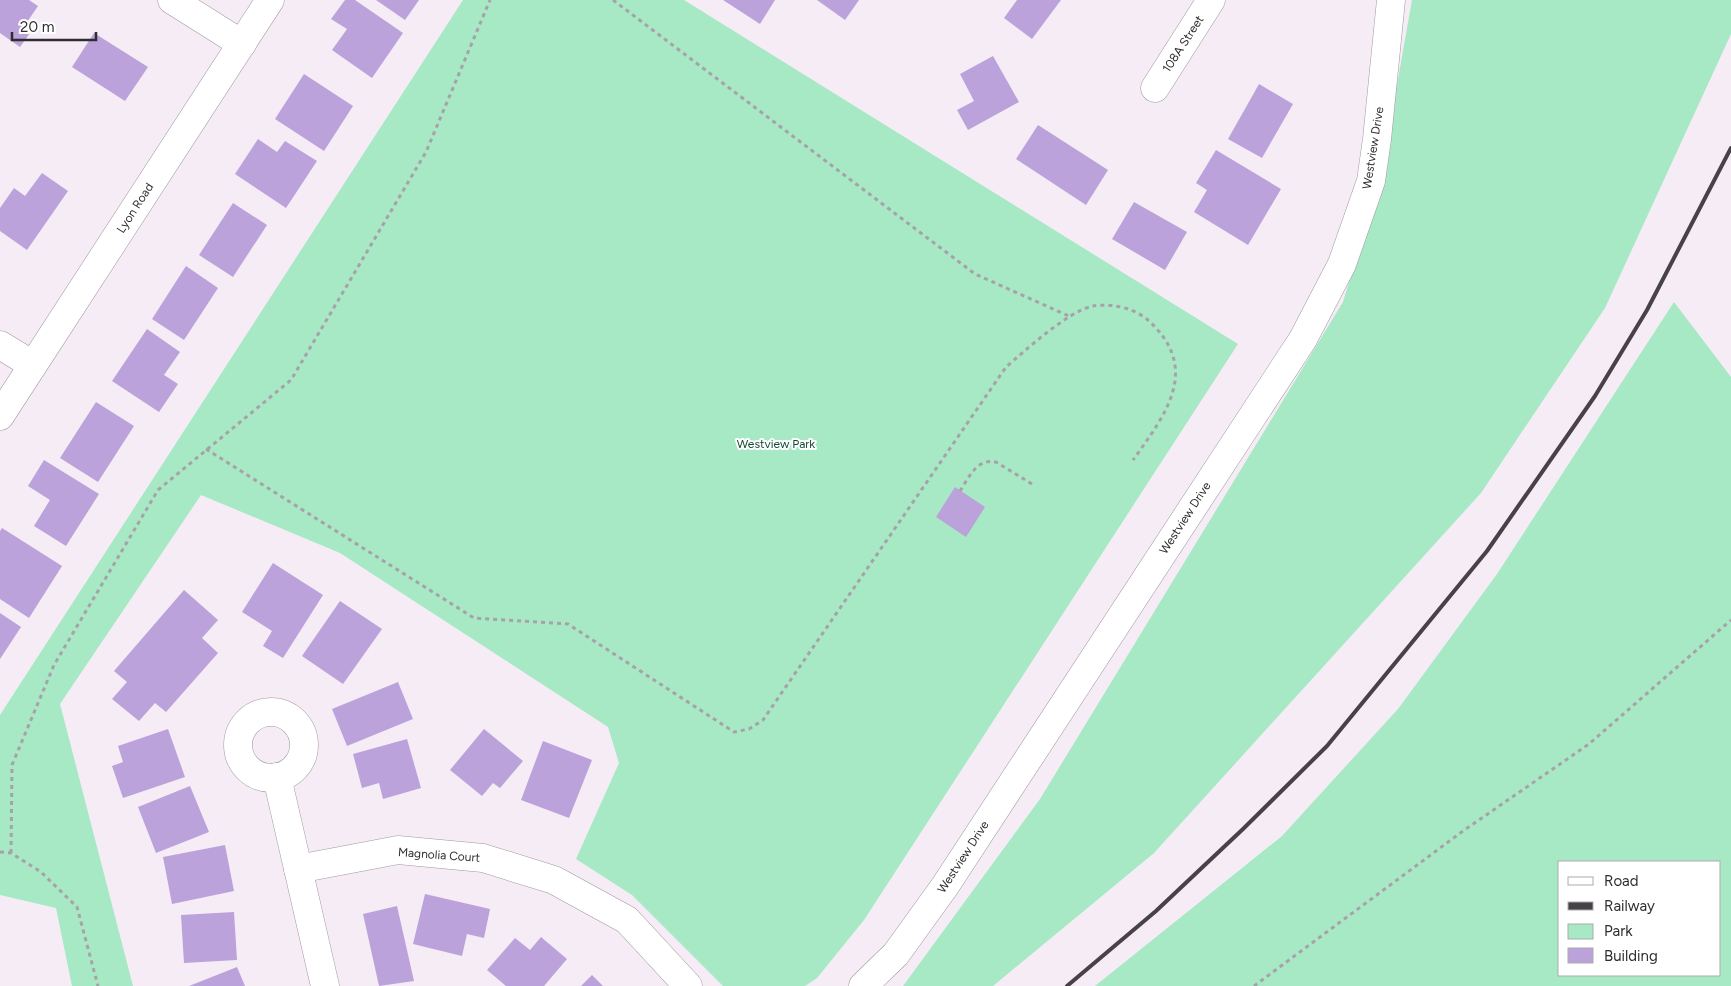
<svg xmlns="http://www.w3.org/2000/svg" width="1731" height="986" viewBox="0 0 1731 986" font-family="Figtree,sans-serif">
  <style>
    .green { fill: #a6e9c4; fill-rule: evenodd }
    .building { fill: #bca2db }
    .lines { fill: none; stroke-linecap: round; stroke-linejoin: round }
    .minor-casing { stroke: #a098a1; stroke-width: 29 }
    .path { stroke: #a8a1a9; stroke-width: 3; stroke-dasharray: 4 4; stroke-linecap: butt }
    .minor { stroke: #fff; stroke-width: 28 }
    .rail { stroke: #464247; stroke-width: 4 }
    .labels { text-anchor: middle; stroke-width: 4; stroke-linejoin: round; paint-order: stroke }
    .street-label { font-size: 12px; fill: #302d31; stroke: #fff }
    .park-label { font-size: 12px; fill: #154831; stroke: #fff }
  </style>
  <rect width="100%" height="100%" fill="#f5ecf6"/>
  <g class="green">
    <polygon points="463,0 684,0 1238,344 864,920 817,978 805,986 723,986 632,895 576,859 619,763 608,727 340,553 201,495 60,704 133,986 72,986 56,908 0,895 0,715"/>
    <polygon points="1412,0 1731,0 1731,34 1605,308 1481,493 1154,853 993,986 903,986 1040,799 1343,302 1381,175"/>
    <path d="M1674 302 1731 377V986H1095L1282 836 1398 709 1497 574ZM1560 862H1720V975H1560Z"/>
  </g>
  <g class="building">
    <polygon points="0,0 29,0 38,6 23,28 30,33 20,47 0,33"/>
    <polygon points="345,0 355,0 403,33 372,78 332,50 347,29 331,19"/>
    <polygon points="376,0 419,0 405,20"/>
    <polygon points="723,0 775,0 760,24"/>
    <polygon points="817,0 859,0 845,20"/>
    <polygon points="1017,0 1061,0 1032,39 1004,18"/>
    <polygon points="94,33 148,67 125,101 72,67"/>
    <polygon points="993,56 1019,102 968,130 957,110 974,101 960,74"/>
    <polygon points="304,74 353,106 324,151 275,119"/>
    <polygon points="1259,84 1293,104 1262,158 1228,139"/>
    <polygon points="1038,125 1108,170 1086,205 1016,159"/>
    <polygon points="258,139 277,152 285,141 317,161 286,208 235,174"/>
    <polygon points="1216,150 1281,189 1248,245 1194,212 1207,190 1196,183"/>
    <polygon points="42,173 68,191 27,250 0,231 0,208 14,188 25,196"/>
    <polygon points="1134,202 1187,232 1165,270 1112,239"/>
    <polygon points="233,203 267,225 233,277 199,255"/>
    <polygon points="186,266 218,288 184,340 152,319"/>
    <polygon points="147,329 180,352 164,375 178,384 159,412 112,381"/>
    <polygon points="96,402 134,426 98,482 60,458"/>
    <polygon points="44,460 99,494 66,546 34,526 50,500 28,486"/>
    <polygon points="955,487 985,507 966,537 936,517"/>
    <polygon points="2,528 62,566 29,618 0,599 0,531"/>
    <polygon points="273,563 323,595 283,658 263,646 272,631 242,612"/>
    <polygon points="184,590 218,620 202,638 218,653 166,712 155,703 139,721 112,699 127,682 114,671"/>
    <polygon points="340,601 382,629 343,684 302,656"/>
    <polygon points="0,613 21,627 0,659"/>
    <polygon points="398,682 413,719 347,746 332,709"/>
    <polygon points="168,729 185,777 123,798 112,766 123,762 118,746"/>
    <polygon points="484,729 523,761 500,788 493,783 482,796 450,770"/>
    <polygon points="407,739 421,788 383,799 379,783 362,788 353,754"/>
    <polygon points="543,741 592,760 569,818 521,800"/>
    <polygon points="190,786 209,832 156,853 138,807"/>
    <polygon points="225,845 234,891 172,904 163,857"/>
    <polygon points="425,894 490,909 484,938 467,934 462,956 413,944"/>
    <polygon points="397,906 414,981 379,986 363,914"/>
    <polygon points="234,912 237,960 184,963 181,915"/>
    <polygon points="541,937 567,959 544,986 506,986 487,970 515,938 530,950"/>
    <polygon points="237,967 245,986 189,986"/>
    <polygon points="592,975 603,986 581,986"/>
  </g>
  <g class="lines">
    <g class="minor-casing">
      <g id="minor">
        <polyline points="172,0 242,44"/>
        <polyline points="1155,88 1211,0"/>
        <polyline points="0,345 33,365"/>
        <polyline points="0,416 270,0"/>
        <circle cx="271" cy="745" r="33"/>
        <polyline points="277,777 325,986"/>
        <polyline points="298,869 398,850 483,858 554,880 627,920 688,986"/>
        <polyline points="863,986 896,954 945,886 1303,339 1342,264 1371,181 1377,139 1391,0"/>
      </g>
    </g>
    <g class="path">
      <polyline points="613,0 975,274 1071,317"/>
      <path d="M206 449 474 618 568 624 734 732 749 729 763 720 1006 367C1026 350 1068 311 1093 306 1112 303 1135 308 1149 321 1201 369 1166 414 1133 460"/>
      <path d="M960 491C969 477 977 458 996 462L1032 484"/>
      <polyline points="0,852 11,853 41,872 77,907 98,986"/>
      <polyline points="11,853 12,765 54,665 158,490 291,380 426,152 490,0"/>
      <polyline points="1254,986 1463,831 1589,744 1731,620"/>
    </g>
    <use href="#minor" class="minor"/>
    <polyline class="rail" points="1067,986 1156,911 1243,829 1327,746 1487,551 1595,396 1647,310 1731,148"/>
  </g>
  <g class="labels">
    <g class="street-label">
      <text transform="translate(1183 44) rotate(-57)" y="4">108A Street</text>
      <text transform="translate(1373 148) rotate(-81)" y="4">Westview Drive</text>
      <text transform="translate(135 208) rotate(-57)" y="4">Lyon Road</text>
      <text transform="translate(1185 518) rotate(-57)" y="4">Westview Drive</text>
      <text transform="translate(439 855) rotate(4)" y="4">Magnolia Court</text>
      <text transform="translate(963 857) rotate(-57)" y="4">Westview Drive</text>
    </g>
    <g class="park-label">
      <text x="776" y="448">Westview Park</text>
    </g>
  </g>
  <rect x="1558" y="861" width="162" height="115" fill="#ffffff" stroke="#acabad"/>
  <rect x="1568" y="877" width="25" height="8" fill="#ffffff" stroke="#acabad"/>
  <text x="1604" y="886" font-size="15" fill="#302d31">Road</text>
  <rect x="1568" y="902" width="25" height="8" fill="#464247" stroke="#acabad"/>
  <text x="1604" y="911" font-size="15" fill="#302d31">Railway</text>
  <rect x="1568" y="924" width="25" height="15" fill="#a6e9c4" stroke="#acabad"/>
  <text x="1604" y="936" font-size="15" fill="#302d31">Park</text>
  <rect x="1568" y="948" width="25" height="15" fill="#bca2db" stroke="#acabad"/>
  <text x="1604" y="961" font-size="15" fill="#302d31">Building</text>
  <path d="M12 32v8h84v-8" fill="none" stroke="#302d31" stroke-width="2.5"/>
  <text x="20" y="32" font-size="15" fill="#302d31" stroke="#ffffff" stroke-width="4" paint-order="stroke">20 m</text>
</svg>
